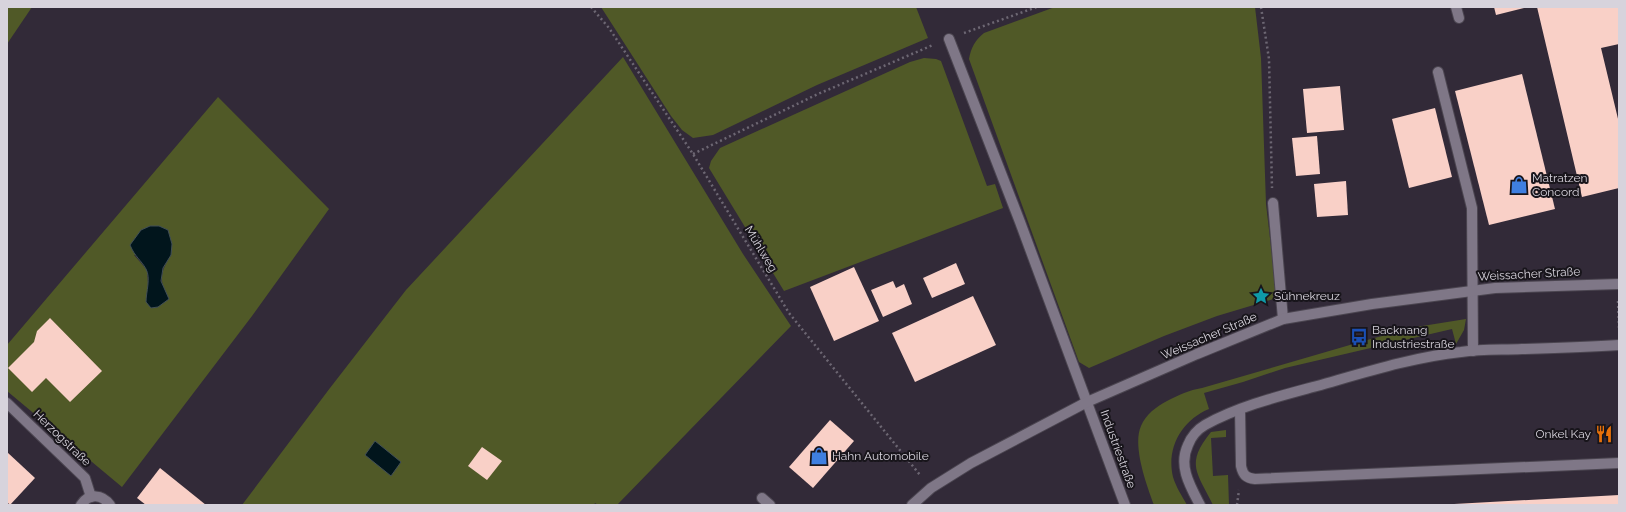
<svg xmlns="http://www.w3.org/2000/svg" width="1626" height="512" viewBox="0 0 1626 512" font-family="Raleway,sans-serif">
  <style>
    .green { fill: #505927; fill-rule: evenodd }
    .water { fill: #01151c; stroke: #414e56 }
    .building { fill: #f9d0c7 }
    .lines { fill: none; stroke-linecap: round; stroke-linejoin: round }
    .minor-casing { stroke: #4b4550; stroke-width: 12 }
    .path { stroke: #6d6773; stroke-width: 2.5; stroke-dasharray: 2 3; stroke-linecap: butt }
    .minor { stroke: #7f7787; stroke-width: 10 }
    .labels { text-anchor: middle; stroke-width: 4; stroke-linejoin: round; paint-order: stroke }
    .poi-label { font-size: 12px; fill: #d7d3dc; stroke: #18151b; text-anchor: start }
    .street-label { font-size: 12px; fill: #d7d3dc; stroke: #18151b }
  </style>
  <rect width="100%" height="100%" fill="#322a38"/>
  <g class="green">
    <polygon points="7,7 32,7 7,44"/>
    <polygon points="601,7 916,7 928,38 817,85 713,135 693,138 682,130 671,116"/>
    <path d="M1055 7H1255L1261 58 1266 204 1277 298 1217 316 1164 336 1089 368 1079 362 969 59C971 48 975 40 984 33Z"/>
    <polygon points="623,57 743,254 791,326 617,505 598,505 595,503 594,505 242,505 330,388 406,290"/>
    <polygon points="924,58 936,59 941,61 987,186 995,184 1003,208 784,291 709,168 711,161 720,148 910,62"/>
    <path d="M218 97 329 209 252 316 122 487 7 391V345ZM134 255H171C164 266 159 276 164 289L148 285 147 270Z"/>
    <path d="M1466 319 1464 330 1456 344 1452 329 1285 368 1243 382 1204 393 1209 409C1182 420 1166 448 1173 477 1176 487 1182 496 1187 505H1154C1147 486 1132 446 1141 426 1146 414 1156 407 1167 401 1179 395 1189 390 1202 388L1367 340 1416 327Z"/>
    <path d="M1226 430V437L1211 438 1213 476 1228 475 1229 505H1213C1197 472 1185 464 1211 432Z"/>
  </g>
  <g class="water">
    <path d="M150 226H159L168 230 172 244 171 255 163 268 161 281 169 299 158 307 151 308 146 302C146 292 151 278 146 269 141 260 135 257 130 245L141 230Z"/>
    <polygon points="375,441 401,462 391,476 365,455"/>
  </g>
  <g class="building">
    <polygon points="1494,7 1524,7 1524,8 1496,15"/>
    <polygon points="1537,7 1619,7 1619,44 1601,48 1619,123 1619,188 1582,197"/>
    <polygon points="1522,74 1555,209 1489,225 1455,91"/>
    <polygon points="1340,86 1344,130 1307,133 1303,89"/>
    <polygon points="1435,108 1452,177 1409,188 1392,119"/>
    <polygon points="1317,136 1320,174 1296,176 1292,138"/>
    <polygon points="1346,181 1348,215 1317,217 1314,184"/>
    <polygon points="956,263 965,284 932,298 923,278"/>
    <polygon points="854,267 879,321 834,341 810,287"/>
    <polygon points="893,281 896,288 904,284 912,304 883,317 871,290"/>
    <polygon points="973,296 996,345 915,382 892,333"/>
    <polygon points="50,318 102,371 70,402 46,378 32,392 8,368 34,342 37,331"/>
    <polygon points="830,420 854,441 813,488 789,467"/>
    <polygon points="482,447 502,461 487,480 468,466"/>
    <polygon points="7,452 35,478 10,505 7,502"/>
    <polygon points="160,468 206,505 146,505 137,498"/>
    <polygon points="1619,495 1619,505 1454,505 1454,504"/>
  </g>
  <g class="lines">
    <g class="minor-casing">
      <g id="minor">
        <polyline points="1456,7 1459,18"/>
        <polyline points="949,39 1020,222 1125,505"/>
        <polyline points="1438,72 1472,208 1473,351"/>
        <polyline points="1273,203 1283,319"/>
        <polyline points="7,403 85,478 91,497"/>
        <path d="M1240 410 1241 466C1243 475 1246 478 1255 479L1619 463"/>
        <polyline points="762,498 770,505"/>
        <path d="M81 505C89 493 102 494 110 505"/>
        <polyline points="912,505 931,488 971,463 1087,402 1197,354 1283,319 1372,304 1495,288 1619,284"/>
        <path d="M1200 505C1190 486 1178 466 1188 445 1191 437 1198 429 1205 425 1239 406 1280 396 1317 386 1363 373 1413 357 1461 352 1482 349 1501 350 1522 349 1554 348 1587 347 1619 345"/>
      </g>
    </g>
    <g class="path">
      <polyline points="591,7 609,28 693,154 789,313 920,475"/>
      <polyline points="1261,7 1269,59 1272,188"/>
      <polyline points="964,33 1037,7"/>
      <polyline points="693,154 818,94 933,45"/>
      <polyline points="1618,301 1619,328"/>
      <polyline points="1237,505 1239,490"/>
    </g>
    <use href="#minor" class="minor"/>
  </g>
  <defs>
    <g id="shop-bare" transform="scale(1.38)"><path d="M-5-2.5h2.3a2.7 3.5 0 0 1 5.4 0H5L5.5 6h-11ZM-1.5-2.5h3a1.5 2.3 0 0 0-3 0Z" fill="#3f7fe0" stroke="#18151b" stroke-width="2.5" paint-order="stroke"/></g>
    <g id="sight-bare" transform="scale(1.38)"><path d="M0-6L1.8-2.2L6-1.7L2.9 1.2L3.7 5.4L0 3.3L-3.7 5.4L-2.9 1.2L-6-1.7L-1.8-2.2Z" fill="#0f9aa8" stroke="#18151b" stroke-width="2.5" paint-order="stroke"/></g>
    <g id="bus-bare" transform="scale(1.38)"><path d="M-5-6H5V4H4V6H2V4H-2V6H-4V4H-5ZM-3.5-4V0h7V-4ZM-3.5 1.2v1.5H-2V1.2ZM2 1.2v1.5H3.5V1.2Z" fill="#1a4fb4" stroke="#18151b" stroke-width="2.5" paint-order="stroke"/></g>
    <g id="restaurant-bare" transform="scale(1.38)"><path d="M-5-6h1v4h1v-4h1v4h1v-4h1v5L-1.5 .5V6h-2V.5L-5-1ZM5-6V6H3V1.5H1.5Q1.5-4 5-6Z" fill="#e8710a" stroke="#18151b" stroke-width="2.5" paint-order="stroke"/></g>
  </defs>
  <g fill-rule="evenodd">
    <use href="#shop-bare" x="1519" y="185"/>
    <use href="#sight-bare" x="1261" y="296"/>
    <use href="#bus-bare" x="1359" y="337"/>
    <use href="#restaurant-bare" x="1604" y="434"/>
    <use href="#shop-bare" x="819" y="456"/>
  </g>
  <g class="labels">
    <g class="poi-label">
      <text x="1532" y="182">Matratzen<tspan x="1532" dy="14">Concord</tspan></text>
      <text x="1274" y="300">Sühnekreuz</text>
      <text x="1372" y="334">Backnang<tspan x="1372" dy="14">Industriestraße</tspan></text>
      <text x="1591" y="438" text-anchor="end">Onkel Kay</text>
      <text x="832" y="460">Hahn Automobile</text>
    </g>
    <g class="street-label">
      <text transform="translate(761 249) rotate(59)" y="4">Mühlweg</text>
      <text transform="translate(1529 274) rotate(-3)" y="4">Weissacher Straße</text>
      <text transform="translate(1209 336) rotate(-23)" y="4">Weissacher Straße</text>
      <text transform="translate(62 438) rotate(44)" y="4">Herzogstraße</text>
      <text transform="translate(1118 449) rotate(70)" y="4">Industriestraße</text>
    </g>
  </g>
  <rect width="1626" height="512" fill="none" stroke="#d7d3dc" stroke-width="16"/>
</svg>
